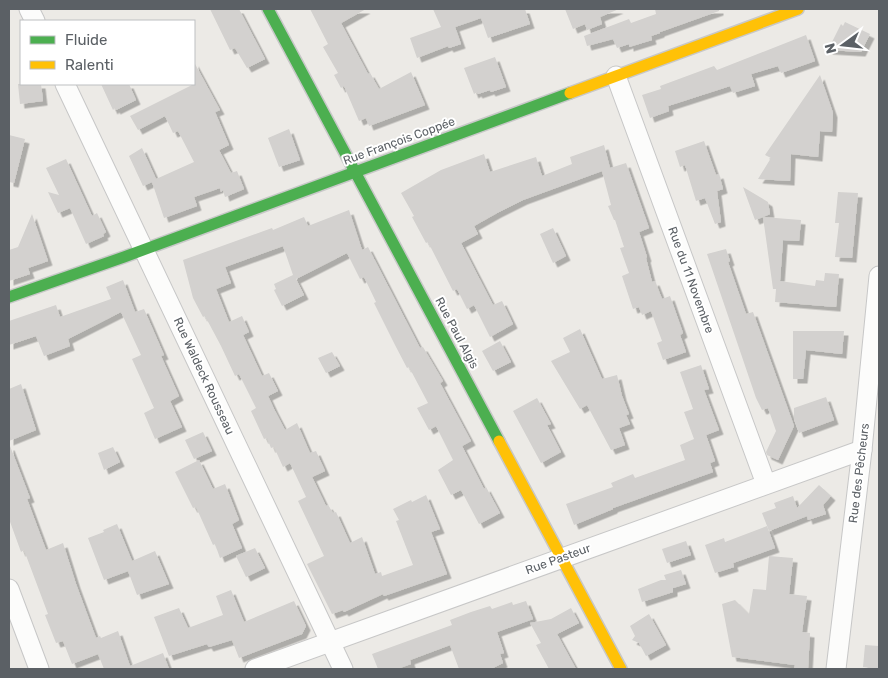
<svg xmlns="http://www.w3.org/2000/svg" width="888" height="678" viewBox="0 0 888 678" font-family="Rubik,sans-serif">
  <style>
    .building { fill: #d3d1cf; filter: url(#shadow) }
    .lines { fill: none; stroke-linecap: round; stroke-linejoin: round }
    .street-casing { stroke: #c7c7c7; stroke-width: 21 }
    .fast-casing { stroke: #c8c8c8; stroke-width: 14 }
    .slow-casing { stroke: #c8c8c8; stroke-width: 14 }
    .street { stroke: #fcfcfb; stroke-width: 19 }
    .fast { stroke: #4caf50; stroke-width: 11 }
    .slow { stroke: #ffc107; stroke-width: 11 }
    .labels { text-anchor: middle; stroke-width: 4; stroke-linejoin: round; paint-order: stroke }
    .street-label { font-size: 12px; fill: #5b6065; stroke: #fff }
  </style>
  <defs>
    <filter id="shadow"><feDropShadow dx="4.5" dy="4.5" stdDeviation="0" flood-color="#0004"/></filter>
  </defs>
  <rect width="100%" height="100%" fill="#eceae6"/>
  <g class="building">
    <polygon points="210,9 239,9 265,59 247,68 235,48 230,50"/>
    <polygon points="310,9 366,9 341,23 368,74 370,73 379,89 411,72 425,105 369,126 366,118 359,121 344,86 341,88 334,75 338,73 323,47 328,44"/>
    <polygon points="433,9 525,9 530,24 488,38 481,18 455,27 461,44 449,48 448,46 417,58 410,38 441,27"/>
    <polygon points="565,9 619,9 600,17 602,24 587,30 585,24 573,29"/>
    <polygon points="655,9 719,9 719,11 660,32 660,33 651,36 652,40 629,47 629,44 617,48 613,39 587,46 584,36 629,19 631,23 656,14"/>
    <polygon points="845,22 870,34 861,52 828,50 841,24 843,26"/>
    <polygon points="806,35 815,61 781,73 778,66 751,74 755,86 733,93 730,86 668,106 669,111 650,118 642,95 661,89 660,86 714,66 717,70"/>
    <polygon points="495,57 506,87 491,92 490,90 478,94 477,92 474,94 464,68"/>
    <polygon points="194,62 220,110 215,112 229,145 219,150 231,173 237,171 244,189 225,197 223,190 221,192 220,188 194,197 197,206 164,218 152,182 143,186 129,156 142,148 156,179 194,162 178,131 173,133 165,116 138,130 130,116 194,84"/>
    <polygon points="820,75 833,113 832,132 820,131 818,157 791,154 790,181 758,179 771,158 765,155"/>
    <polygon points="18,84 41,84 43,101 20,104"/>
    <polygon points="101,84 129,84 136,100 116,110 115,108 113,110"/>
    <polygon points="289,129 300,160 279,167 268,138"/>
    <polygon points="9,135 25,139 14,183 9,182"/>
    <polygon points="704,141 716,175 719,174 723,189 717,191 721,222 715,224 705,198 696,201 685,165 680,167 675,151"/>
    <polygon points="604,145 610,168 626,163 649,228 639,232 647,257 646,258 652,282 655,281 662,299 670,296 683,333 680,335 686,352 663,360 657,343 662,341 651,311 642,315 639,307 633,309 622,276 629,273 620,248 624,247 615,220 614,220 608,206 611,205 602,171 523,200 497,213 474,226 478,234 461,243 493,305 502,301 513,324 490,337 474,305 467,309 457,289 453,291 428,242 426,243 412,217 414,216 401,193 441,170 484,154 490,172 536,157 542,176 572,164 570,157"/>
    <polygon points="66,159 92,216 97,213 106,232 103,234 104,236 86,244 70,208 58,213 48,192 59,195 46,168"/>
    <polygon points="743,187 768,202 770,214 763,217 801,220 799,241 783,240 780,281 815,286 816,280 824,281 825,273 839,274 836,307 775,302 776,289 773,289 763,217 755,220"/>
    <polygon points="838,192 858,193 852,258 835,257 839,223 835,223"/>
    <polygon points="349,210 362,250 368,247 420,348 423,347 443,381 440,383 471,441 462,446 484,489 486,487 500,513 479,524 461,490 451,495 438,470 453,460 436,426 429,430 417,408 428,403 409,367 407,368 395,345 374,303 376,302 364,277 360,279 347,253 296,279 304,295 282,306 274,290 276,289 274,284 293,275 283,246 225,267 231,283 216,289 229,322 242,316 249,332 243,335 262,376 269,373 278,391 268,396 274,409 285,430 297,423 310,453 316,451 325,471 312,477 326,506 328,505 333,513 336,512 350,543 362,537 375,574 381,572 382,576 413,565 396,521 399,520 393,509 411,500 412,502 426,495 440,529 431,532 447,574 384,596 383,594 344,612 343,610 332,614 307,564 324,556 298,501 306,497 290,463 283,467 274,447 271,448 267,438 264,439 251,411 256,408 239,374 235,376 221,346 205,316 203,317 193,298 183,260 272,228 273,230 304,217 308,226"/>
    <polygon points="32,214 48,261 28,268 30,274 9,281 9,250 18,247"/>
    <polygon points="553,228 566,256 553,263 540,234"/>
    <polygon points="726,249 730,261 728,262 746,314 753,312 794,426 778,460 767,455 766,452 776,431 768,408 762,410 756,398 707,254"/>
    <polygon points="123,280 135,312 144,309 164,355 161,356 179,396 170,401 182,427 155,439 144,413 154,408 132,359 141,355 121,312 68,339 70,346 44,356 36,336 9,345 9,321 56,305 60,317 111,299 106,287"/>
    <polygon points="580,329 602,379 617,375 622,396 629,414 626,415 630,424 619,428 625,445 611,450 587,405 580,409 551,361 570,352 563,338"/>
    <polygon points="793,331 844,331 842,354 806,350 803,379 793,379"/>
    <polygon points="500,341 511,362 493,371 482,351"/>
    <polygon points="332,352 340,366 326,373 318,358"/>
    <polygon points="701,365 709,389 704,390 719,430 706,435 715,461 710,463 713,472 613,508 613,509 574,525 566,504 613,487 611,483 633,474 635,478 685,460 680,445 694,439 684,412 693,409 680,372"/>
    <polygon points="21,384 36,430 9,441 9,389"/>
    <polygon points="826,397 834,420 799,433 794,419 794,408"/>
    <polygon points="537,398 551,424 547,425 561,452 541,463 513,411"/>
    <polygon points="203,432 212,451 194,459 185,440"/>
    <polygon points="9,446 10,446 30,498 27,499 46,550 63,543 76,584 96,638 100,636 101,638 118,631 130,666 163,653 169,669 104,669 98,654 72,664 63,641 56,643 45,615 48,614 24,550 21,552 9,519"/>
    <polygon points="113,447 120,462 104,470 98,453"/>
    <polygon points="199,460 213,489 225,484 239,520 232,524 242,548 220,558 215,544 213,545 196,507 193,508 175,472"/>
    <polygon points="819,485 831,496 823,505 826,514 808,520 807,516 769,531 762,513 776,508 774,503 793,496 797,508"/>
    <polygon points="117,524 132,561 155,551 169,584 137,595 128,571 104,580 88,538 104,532 103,530"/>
    <polygon points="767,526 775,548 733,563 734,567 715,573 705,545 724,538 725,542"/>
    <polygon points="686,541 691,555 667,563 662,549"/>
    <polygon points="255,548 265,568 246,577 236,556"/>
    <polygon points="769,556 793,558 789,594 807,596 802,632 810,633 808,669 794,669 795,665 732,657 722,604 735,600 749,614 753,589 766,590"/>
    <polygon points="681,570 686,584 673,588 673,592 642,602 638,589 661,580 666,580 664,575"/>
    <polygon points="231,590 244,622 294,601 306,626 302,634 239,658 232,640 209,647 207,644 169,656 154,617 179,608 188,628 223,615 216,596"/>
    <polygon points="526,601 533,619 497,632 504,653 500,654 503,663 491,669 459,669 450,645 410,660 411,664 397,669 378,669 372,654 452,625 450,620 471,612 490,606 492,609 512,602 513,605"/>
    <polygon points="571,608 579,623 557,634 576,669 549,669 536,645 541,643 530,623 551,619"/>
    <polygon points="649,614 666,645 646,656 639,643 632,640 635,636 630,626"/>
    <polygon points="865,645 879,646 879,669 863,667"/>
  </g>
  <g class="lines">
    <g class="street-casing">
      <g id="street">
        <polyline points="29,9 35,21"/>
        <polyline points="616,76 766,484"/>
        <polyline points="65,84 343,669"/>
        <polyline points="9,589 39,669"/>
        <polyline points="255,669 862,450"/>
        <polyline points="836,669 862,450 879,276"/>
      </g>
    </g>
    <g class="fast-casing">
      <g id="fast">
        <polyline points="268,9 499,441"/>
        <polyline points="9,297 124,257 570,93"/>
      </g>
    </g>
    <g class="slow-casing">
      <g id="slow">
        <polyline points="570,93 798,9"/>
        <polyline points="499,441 621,669"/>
      </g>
    </g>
    <use href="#street" class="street"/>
    <use href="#fast" class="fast"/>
    <use href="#slow" class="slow"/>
  </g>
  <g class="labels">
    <g class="street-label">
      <text transform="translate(399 141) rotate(-20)" y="4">Rue François Coppée</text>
      <text transform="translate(691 280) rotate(70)" y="4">Rue du 11 Novembre</text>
      <text transform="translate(457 333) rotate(62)" y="4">Rue Paul Algis</text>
      <text transform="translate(204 376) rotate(65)" y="4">Rue Waldeck Rousseau</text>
      <text transform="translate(859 473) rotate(-83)" y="4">Rue des Pêcheurs</text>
      <text transform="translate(558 559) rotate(-20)" y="4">Rue Pasteur</text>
    </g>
  </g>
  <rect width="888" height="678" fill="none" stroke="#5b6065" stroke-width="20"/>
  <rect x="20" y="20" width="175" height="65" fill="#ffffff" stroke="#bdbfc1"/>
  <rect x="30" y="36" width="25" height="8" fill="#4caf50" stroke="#bdbfc1"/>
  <text x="65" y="45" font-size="15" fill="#5b6065">Fluide</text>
  <rect x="30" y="61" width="25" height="8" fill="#ffc107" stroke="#bdbfc1"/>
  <text x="65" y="70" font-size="15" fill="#5b6065">Ralenti</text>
  <g transform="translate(843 45) rotate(255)" stroke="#ffffff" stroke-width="4" paint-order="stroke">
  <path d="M0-4L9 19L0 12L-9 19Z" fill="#5b6065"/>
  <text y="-8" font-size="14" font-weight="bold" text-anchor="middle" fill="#5b6065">N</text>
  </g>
</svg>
